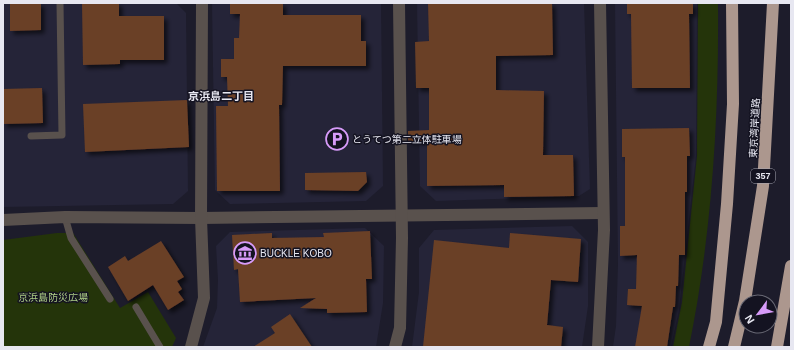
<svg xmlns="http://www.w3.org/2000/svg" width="794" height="350" viewBox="0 0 794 350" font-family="Helvetica,'Noto Sans JP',sans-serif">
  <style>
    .built { fill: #252438 }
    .green { fill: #24340a }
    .building { fill: #6a3f27; filter: url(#shadow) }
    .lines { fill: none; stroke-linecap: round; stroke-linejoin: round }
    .lane { stroke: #59514d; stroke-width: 7 }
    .street { stroke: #59514d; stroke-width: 12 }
    .highway { stroke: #ac978e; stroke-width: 12 }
    .labels { text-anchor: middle; stroke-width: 3; stroke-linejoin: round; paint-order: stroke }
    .shield { fill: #141321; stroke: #a8a7b3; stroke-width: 1 }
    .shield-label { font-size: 9px; font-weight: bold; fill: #e7e7f1 }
    .street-label { font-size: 10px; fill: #e7e7f1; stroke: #141321 }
    .poi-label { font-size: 10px; fill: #e7e7f1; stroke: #141321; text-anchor: start }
    .park-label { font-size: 10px; fill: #aece86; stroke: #141321 }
    .neighbourhood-label { font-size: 11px; font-weight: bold; fill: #e7e7f1; stroke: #141321 }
  </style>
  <defs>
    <filter id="shadow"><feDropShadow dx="3.5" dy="3.5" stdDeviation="2" flood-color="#0009"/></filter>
  </defs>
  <rect width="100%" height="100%" fill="#1d1c2b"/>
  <g class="built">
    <polygon points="3,3 176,3 186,13 188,191 173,204 3,207"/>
    <polygon points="212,3 381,3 383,186 366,201 230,204 215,190"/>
    <polygon points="417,3 584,3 590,189 579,196 436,201 420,186"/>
    <polygon points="615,3 697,3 696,156 679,310 671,347 613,347 616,326 618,264"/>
    <polygon points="572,226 588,242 588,306 582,347 412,347 419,292 419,248 434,230"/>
    <polygon points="365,228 384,246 383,303 376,347 203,347 217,308 218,280 216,246 230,232"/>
  </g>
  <g class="green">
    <path d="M698 3H718C719 118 712 234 689 347H673L682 302 697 156Z"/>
    <polygon points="57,233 73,233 120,308 148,292 176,338 172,347 3,347 3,240"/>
  </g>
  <g class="building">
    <polygon points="10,3 41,3 41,30 10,31"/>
    <polygon points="82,3 119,3 119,16 164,16 164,60 120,60 120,64 83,65"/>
    <polygon points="230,3 283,3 283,15 361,15 361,41 366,41 366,66 283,66 282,105 279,105 280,191 217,191 216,106 228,106 227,77 221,77 221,59 234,59 234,38 239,38 240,14 230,14"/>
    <polygon points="428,3 552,3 553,55 496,56 496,90 544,91 543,155 573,155 574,196 504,197 504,185 427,186 427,141 408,141 408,131 429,130 429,88 416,88 415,42 429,41"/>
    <polygon points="627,3 693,3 693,14 689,14 690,88 632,88 631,14 627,14"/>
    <polygon points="42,88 43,123 3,124 3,89"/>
    <polygon points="187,100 189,147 85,152 83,104"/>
    <polygon points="689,128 690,156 687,156 687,192 685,192 685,255 679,255 678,286 676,286 675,307 673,307 667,347 635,347 642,306 627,305 628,289 636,289 637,255 620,256 620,226 625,226 625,157 622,157 622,129"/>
    <polygon points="366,172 367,182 358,191 305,190 305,173"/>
    <polygon points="370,231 372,279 366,279 367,312 327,313 327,309 300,308 316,298 240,302 238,269 234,270 232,235 272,233 272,238 324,237 323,233"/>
    <polygon points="510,233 581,239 578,282 551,280 547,325 563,327 561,347 423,347 434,240 509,248"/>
    <polygon points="161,241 184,277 177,281 182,289 178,292 184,300 168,310 153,285 128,301 108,267 125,256 128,261"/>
    <polygon points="290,314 312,347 253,347 275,333 271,327"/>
  </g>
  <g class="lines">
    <g class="lane">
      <polyline points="31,136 62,135 60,3"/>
      <polyline points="65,217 71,238 110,299"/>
      <polyline points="136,307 160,347"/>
    </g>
    <g class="street">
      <polyline points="3,220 65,217 201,218 602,213"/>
      <polyline points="191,347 204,298 201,218 202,3"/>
      <polyline points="395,347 400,328 402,238 399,3"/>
      <polyline points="598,347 604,230 600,3"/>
    </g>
    <g class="highway">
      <polyline points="709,347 716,322 727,204 733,104 732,3"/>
      <polyline points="734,347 745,301 763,186 773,3"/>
      <polyline points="777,347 791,266"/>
    </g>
  </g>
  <defs>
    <g id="parking-ring" transform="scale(1.15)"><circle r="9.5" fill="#141321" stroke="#d79bf9" stroke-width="1.5"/><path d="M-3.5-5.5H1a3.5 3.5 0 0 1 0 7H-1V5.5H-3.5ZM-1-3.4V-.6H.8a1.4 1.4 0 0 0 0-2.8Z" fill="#d79bf9"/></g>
    <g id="museum-ring" transform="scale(1.15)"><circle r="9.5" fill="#141321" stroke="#d79bf9" stroke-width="1.5"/><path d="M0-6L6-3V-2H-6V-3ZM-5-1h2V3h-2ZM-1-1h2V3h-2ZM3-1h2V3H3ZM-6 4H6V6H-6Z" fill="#d79bf9"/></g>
  </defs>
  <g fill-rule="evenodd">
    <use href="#parking-ring" x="337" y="139"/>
    <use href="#museum-ring" x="245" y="253"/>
  </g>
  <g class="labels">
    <rect class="shield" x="751" y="169" width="24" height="14" rx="3"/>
    <g class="shield-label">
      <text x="763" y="179">357</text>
    </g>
    <g class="street-label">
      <text transform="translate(754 128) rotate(-87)" y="4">東京湾岸道路</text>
    </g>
    <g class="poi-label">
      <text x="352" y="143">とうてつ第二立体駐車場</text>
      <text x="260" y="257">BUCKLE KOBO</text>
    </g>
    <g class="park-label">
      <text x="53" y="301">京浜島防災広場</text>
    </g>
    <g class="neighbourhood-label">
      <text x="221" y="100">京浜島二丁目</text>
    </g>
  </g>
  <rect width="794" height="350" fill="none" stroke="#e7e7f1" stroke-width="8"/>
  <g transform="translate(758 314) rotate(238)"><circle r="19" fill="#141321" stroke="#686874"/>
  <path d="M0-3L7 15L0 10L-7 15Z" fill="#d79bf9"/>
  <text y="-6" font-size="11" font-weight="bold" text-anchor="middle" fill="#e7e7f1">N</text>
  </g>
</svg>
